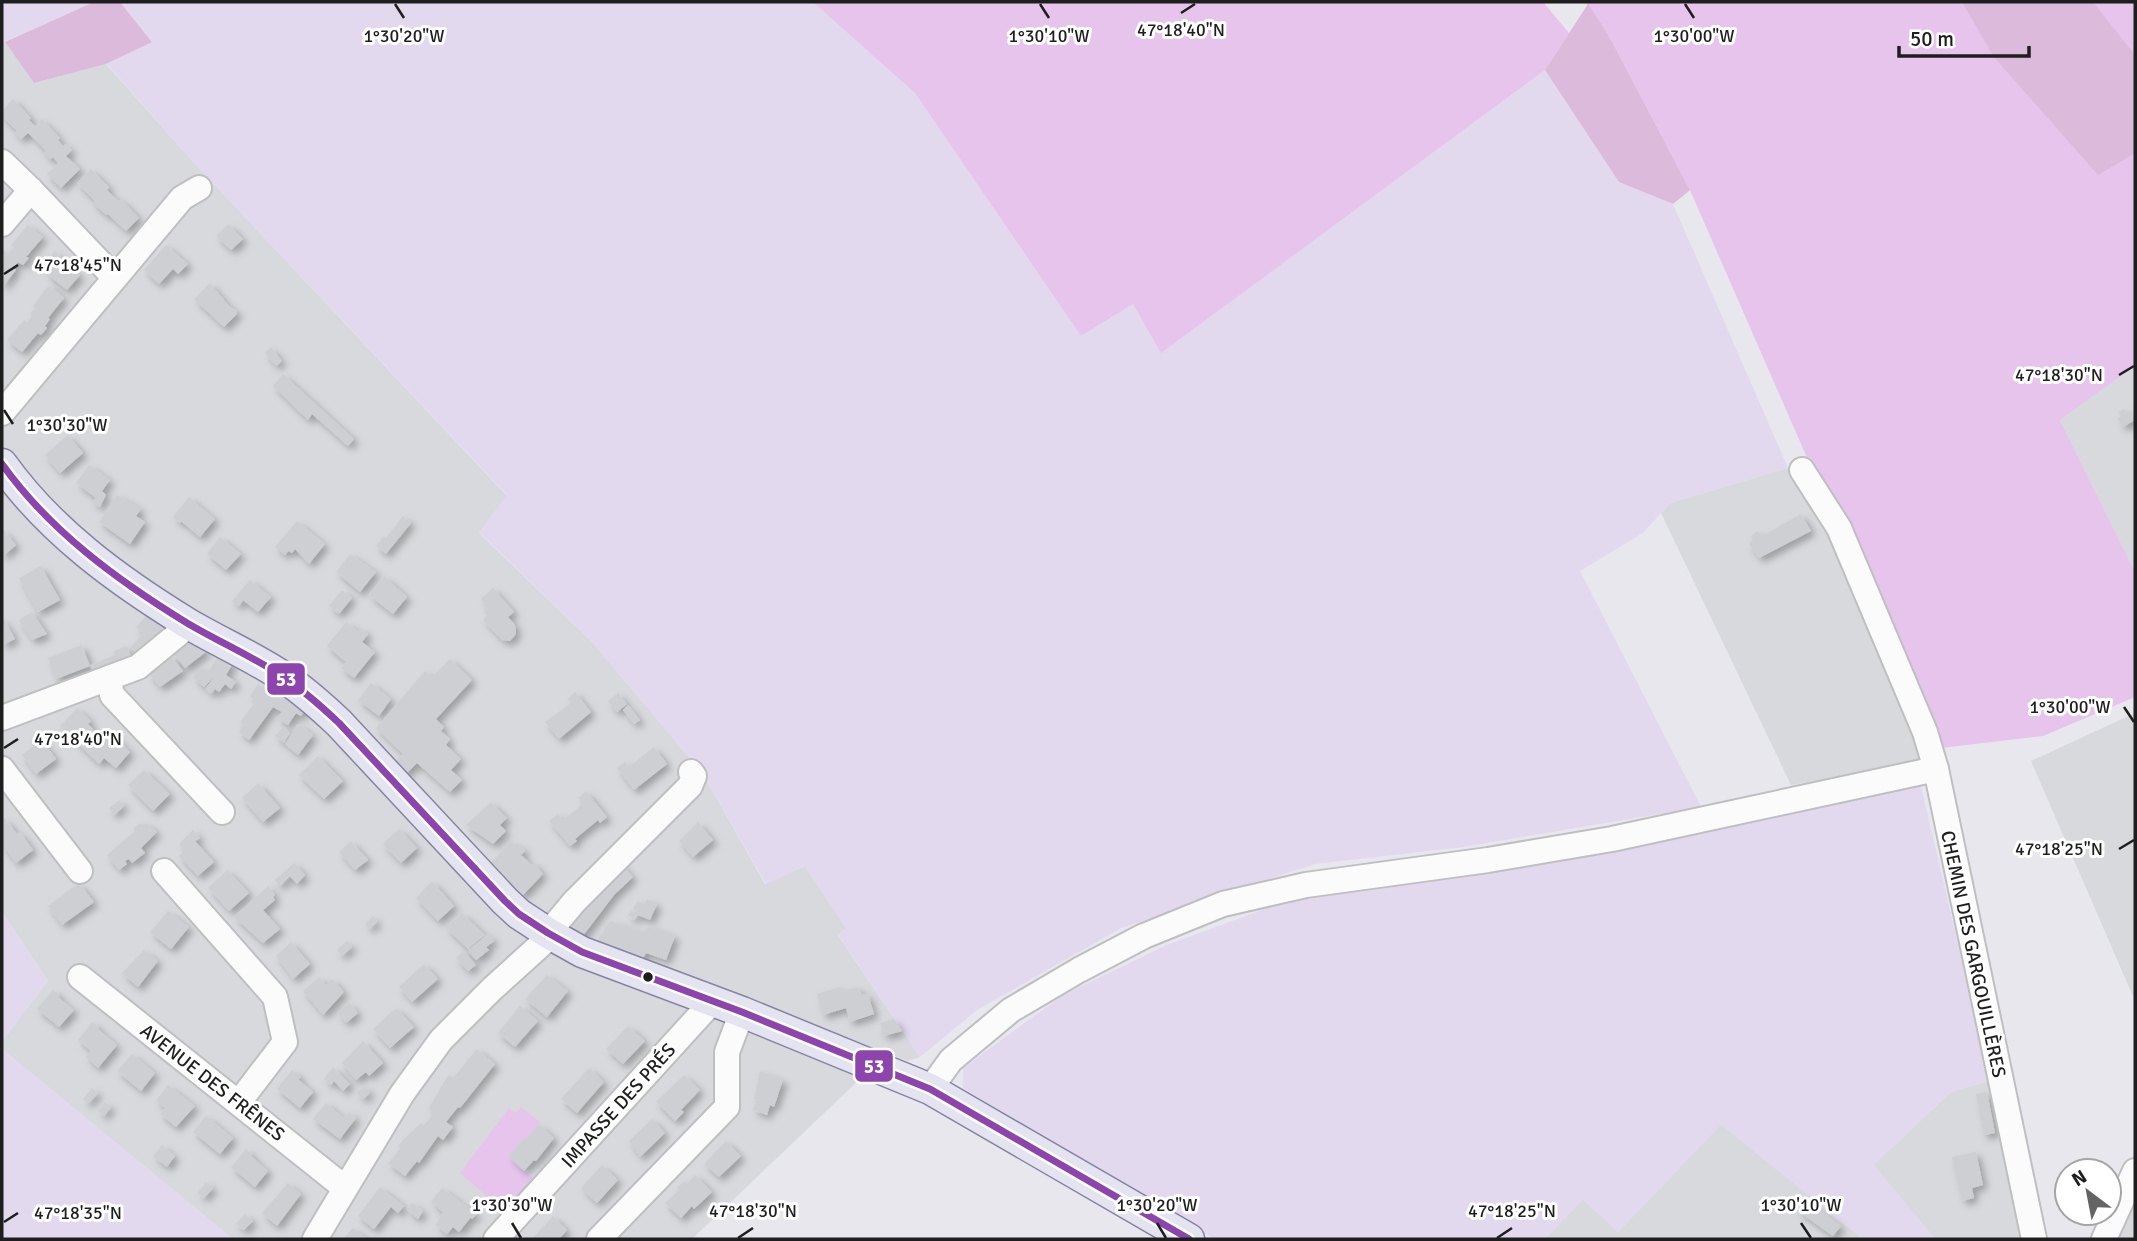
<svg xmlns="http://www.w3.org/2000/svg" width="2137" height="1241" viewBox="0 0 2137 1241" font-family="Signika,sans-serif">
  <style>
    .residential { fill: #d8d9dc }
    .farmland { fill: #e2d9ee }
    .grass { fill: #e6c4ec }
    .forest { fill: #dbbadb }
    .building { fill: #cecfd3; filter: url(#shadow) }
    .lines { fill: none; stroke-linecap: round; stroke-linejoin: round }
    .minor-casing { stroke: #bfbfc2; stroke-width: 28 }
    .major-casing { stroke: #8583a3; stroke-width: 33 }
    .minor { stroke: #fbfbfc; stroke-width: 24 }
    .major { stroke: #e4e4f1; stroke-width: 30 }
    .bus-1-casing { stroke: #fff; stroke-width: 12 }
    .bus-1 { stroke: #8e44ad; stroke-width: 7 }
    .ticks { fill: none; stroke: #1e1e1e; stroke-width: 2.5 }
    .bus-dot { fill: #1e1e1e; stroke: #fff; stroke-width: 2.5 }
    .labels { text-anchor: middle; stroke-width: 6; stroke-linejoin: round; paint-order: stroke }
    .street-label { font-size: 19px; fill: #1e1e1e; stroke: #fff }
    .ticks-label { font-size: 18px; text-anchor: middle; fill: #1e1e1e; stroke: #fff; stroke-width: 6; stroke-linejoin: round; paint-order: stroke }
    .line-badge { stroke: #fff; stroke-width: 2.5 }
    .badge-label { font-size: 19px; text-anchor: middle; font-weight: bold; fill: #fff }
  </style>
  <defs>
    <filter id="shadow"><feDropShadow dx="4.5" dy="4.5" stdDeviation="3.5" flood-color="#0004"/></filter>
  </defs>
  <rect width="100%" height="100%" fill="#e7e7ed"/>
  <g class="residential">
    <polygon points="5,42 34,83 106,64 196,165 507,496 479,533 593,643 703,774 765,884 805,866 847,929 838,935 920,1057 908,1061 875,1048 861,1078 692,1239 233,1239 2,1049 2,1041 48,981 2,912 2,43"/>
    <polygon points="2135,366 2135,572 2060,420"/>
    <polygon points="1788,468 1815,476 1941,748 1915,765 1791,785 1661,513 1670,503"/>
    <polygon points="2135,713 2135,1001 2031,761"/>
    <polygon points="2013,1074 2046,1239 1935,1239 1873,1165 1951,1092"/>
    <polygon points="1721,1124 1863,1239 1545,1239 1583,1199 1618,1232"/>
    <polygon points="2135,1171 2135,1239 2105,1239"/>
  </g>
  <g class="farmland">
    <polygon points="2,2 94,2 2,43"/>
    <polygon points="120,2 813,2 915,93 1081,336 1133,304 1162,352 1545,70 1619,182 1673,204 1788,468 1670,503 1643,533 1580,571 1701,807 1463,847 1315,864 1121,928 977,1010 920,1057 838,934 846,928 805,866 766,884 703,774 593,643 479,532 507,495 196,165 107,64 152,41"/>
    <polygon points="1920,782 1990,1081 1951,1092 1874,1165 1935,1239 1863,1239 1721,1125 1618,1232 1583,1200 1545,1239 1215,1239 1107,1178 963,1088 963,1068 1063,995 1167,945 1273,906"/>
    <polygon points="2,912 48,981 2,1041"/>
    <polygon points="2,1049 233,1239 2,1239"/>
  </g>
  <g class="grass">
    <polygon points="813,2 1543,2 1569,33 1545,70 1161,353 1133,304 1081,336 915,93"/>
    <polygon points="1585,2 2135,2 2135,366 2060,420 2135,572 2135,697 2043,736 1941,748 1815,476 1690,190 1609,36"/>
    <polygon points="521,1107 540,1122 526,1139 524,1138 518,1144 520,1146 509,1157 534,1179 503,1210 460,1173 509,1108 515,1113"/>
  </g>
  <g class="forest">
    <polygon points="94,2 120,2 152,42 106,64 34,83 5,42"/>
    <polygon points="1962,2 2093,2 2135,55 2135,153 2098,175 1994,57"/>
    <polygon points="1588,4 1609,36 1690,190 1673,204 1619,182 1545,70"/>
  </g>
  <g class="building">
    <polygon points="13,99 31,118 29,120 35,126 42,119 60,138 58,140 63,146 66,144 72,150 66,156 80,169 61,188 47,174 58,163 53,157 50,159 44,153 46,151 28,133 21,139 15,133 17,131 2,116 2,111"/>
    <polygon points="91,169 109,187 107,190 113,196 119,201 121,199 139,218 126,231 108,214 106,215 100,209 93,203 95,201 77,183"/>
    <polygon points="228,224 243,239 231,250 216,236"/>
    <polygon points="28,225 43,237 26,257 29,258 23,265 18,262 13,268 16,270 2,288 2,252 4,250 9,254 14,247 11,245"/>
    <polygon points="166,245 188,264 178,274 173,269 159,284 144,270"/>
    <polygon points="55,251 61,257 60,259 80,275 67,290 47,274 49,271 43,266"/>
    <polygon points="210,283 229,306 237,311 237,314 224,327 194,299"/>
    <polygon points="49,285 64,298 48,318 50,319 45,326 47,328 41,335 38,333 22,352 7,340 24,320 27,322 32,316 30,314 35,308 33,306"/>
    <polygon points="271,347 282,361 276,366 265,353"/>
    <polygon points="283,374 354,439 348,446 312,414 308,420 273,386"/>
    <polygon points="2124,409 2130,414 2135,410 2135,420 2123,427 2118,418 2121,416 2118,412"/>
    <polygon points="68,435 83,453 60,473 45,455"/>
    <polygon points="89,465 110,480 102,491 106,495 100,507 92,502 96,498 76,483"/>
    <polygon points="117,495 141,509 136,516 145,522 130,544 99,522"/>
    <polygon points="189,497 215,519 200,537 181,521 180,523 173,517"/>
    <polygon points="1801,514 1811,531 1759,558 1749,544 1753,539 1751,536 1758,531 1762,536"/>
    <polygon points="403,516 411,523 386,554 376,546 384,536 386,538"/>
    <polygon points="297,521 325,544 309,564 295,549 292,553 288,551 285,555 275,547"/>
    <polygon points="2,528 16,545 2,557"/>
    <polygon points="220,537 241,554 226,570 207,554"/>
    <polygon points="350,554 376,572 360,592 336,572"/>
    <polygon points="41,566 60,600 38,612 19,578"/>
    <polygon points="384,576 407,597 393,614 369,595"/>
    <polygon points="250,580 271,597 258,612 243,600 239,606 232,601"/>
    <polygon points="493,588 514,612 508,617 515,625 516,634 510,641 502,640 483,620 489,613 484,608 486,605 481,599"/>
    <polygon points="342,590 352,598 339,614 329,606"/>
    <polygon points="32,612 47,634 32,640 19,620"/>
    <polygon points="148,614 166,631 143,658 131,647 143,633 136,627"/>
    <polygon points="2,616 15,639 3,645 2,643"/>
    <polygon points="346,622 358,631 361,628 368,634 362,642 375,652 354,678 341,668 346,662 327,646"/>
    <polygon points="193,639 207,651 185,668 174,654"/>
    <polygon points="82,645 90,666 56,679 48,658"/>
    <polygon points="127,646 134,664 95,678 90,665 115,655 114,651"/>
    <polygon points="219,654 233,663 226,675 236,682 231,689 225,684 219,692 215,689 211,694 205,689 215,676 204,687 193,677 200,668 209,671"/>
    <polygon points="171,656 183,671 160,687 149,674"/>
    <polygon points="450,659 472,680 436,719 444,727 441,731 450,739 446,745 461,759 451,770 462,780 450,792 417,763 405,775 394,763 403,754 376,728 425,671 432,677"/>
    <polygon points="269,683 307,708 301,716 296,713 288,725 277,718 282,712 273,707 249,740 239,732 244,725 240,722 256,701 250,696 258,684 264,689"/>
    <polygon points="371,683 391,699 379,716 358,700"/>
    <polygon points="575,692 591,712 559,739 545,722 571,703 568,699"/>
    <polygon points="618,693 627,704 617,712 608,701"/>
    <polygon points="628,705 640,720 634,724 623,710"/>
    <polygon points="77,708 91,721 88,724 104,741 111,732 130,752 116,768 104,758 99,764 60,726"/>
    <polygon points="298,724 313,735 298,755 285,744"/>
    <polygon points="283,727 290,733 284,743 275,736"/>
    <polygon points="38,735 56,759 36,774 22,755 34,746 30,741"/>
    <polygon points="654,747 667,764 634,790 617,768 625,762 629,767"/>
    <polygon points="318,756 343,781 324,799 299,775"/>
    <polygon points="144,770 170,794 153,811 128,785"/>
    <polygon points="258,783 280,808 263,822 242,798"/>
    <polygon points="586,791 607,817 600,823 598,820 575,839 577,841 570,846 549,821 558,814 563,820 583,804 578,798"/>
    <polygon points="119,800 124,806 114,815 109,808"/>
    <polygon points="491,802 507,818 500,825 506,831 493,844 466,825"/>
    <polygon points="5,818 17,834 20,832 33,850 16,863 2,844 2,821"/>
    <polygon points="698,822 713,840 693,857 679,841"/>
    <polygon points="141,823 142,825 146,823 157,832 141,848 145,853 132,863 129,859 125,861 127,864 119,870 107,855 135,831 134,828"/>
    <polygon points="399,829 417,848 401,863 383,844"/>
    <polygon points="193,830 200,838 195,841 214,862 198,876 179,856 184,850 179,844"/>
    <polygon points="351,841 368,860 355,870 339,852"/>
    <polygon points="511,841 518,848 520,845 525,851 521,855 532,865 534,863 543,874 522,896 489,865"/>
    <polygon points="294,863 305,875 297,884 290,876 280,886 275,880"/>
    <polygon points="620,863 633,877 614,895 582,937 561,925"/>
    <polygon points="227,870 249,893 229,911 208,888"/>
    <polygon points="432,881 454,906 438,921 416,898"/>
    <polygon points="79,883 94,902 62,925 48,906"/>
    <polygon points="268,886 275,895 273,897 275,900 263,910 280,929 263,943 234,917"/>
    <polygon points="647,899 657,904 650,920 638,915 634,920 628,915 631,911 634,913 636,911 633,908 638,901 644,905"/>
    <polygon points="168,911 189,927 171,949 150,932"/>
    <polygon points="462,913 485,935 468,949 446,928"/>
    <polygon points="373,916 377,922 370,929 365,924"/>
    <polygon points="610,921 642,932 646,931 648,926 675,936 666,960 646,953 642,960 596,942"/>
    <polygon points="488,934 494,941 486,947 489,950 476,960 468,950"/>
    <polygon points="347,941 352,947 342,956 337,950"/>
    <polygon points="291,942 310,964 293,979 276,956"/>
    <polygon points="144,950 158,961 138,987 122,973"/>
    <polygon points="463,951 476,965 468,971 456,958"/>
    <polygon points="424,964 438,979 412,1002 399,987"/>
    <polygon points="547,975 568,991 547,1017 525,999"/>
    <polygon points="319,977 326,985 332,979 344,992 323,1015 303,991"/>
    <polygon points="840,987 842,991 858,987 862,995 868,994 874,1014 850,1022 846,1008 823,1015 817,994"/>
    <polygon points="53,990 60,995 58,997 74,1010 59,1027 37,1009"/>
    <polygon points="349,1003 358,1013 346,1023 338,1013"/>
    <polygon points="520,1006 538,1021 515,1047 498,1033"/>
    <polygon points="396,1008 414,1027 390,1048 373,1029"/>
    <polygon points="894,1019 902,1031 884,1036 880,1023"/>
    <polygon points="92,1022 99,1027 98,1029 117,1045 98,1068 86,1057 91,1051 78,1040"/>
    <polygon points="628,1026 645,1041 623,1064 606,1049"/>
    <polygon points="363,1041 383,1063 369,1076 366,1072 356,1080 342,1063"/>
    <polygon points="477,1049 495,1064 460,1108 458,1107 446,1122 453,1127 443,1140 438,1136 419,1163 417,1161 405,1176 388,1163 401,1148 398,1146 404,1139 421,1123 424,1125 434,1113 429,1108 444,1082 449,1075 453,1078"/>
    <polygon points="132,1054 155,1073 141,1091 117,1071"/>
    <polygon points="333,1067 350,1084 343,1091 334,1081 331,1085 324,1079"/>
    <polygon points="589,1068 604,1082 577,1113 561,1099"/>
    <polygon points="292,1070 301,1077 298,1079 313,1092 300,1108 277,1089"/>
    <polygon points="760,1071 783,1080 774,1107 770,1105 767,1115 753,1110 757,1100 754,1099"/>
    <polygon points="684,1075 700,1090 681,1110 684,1112 675,1121 656,1102"/>
    <polygon points="168,1085 195,1106 176,1127 160,1114 165,1108 156,1101"/>
    <polygon points="364,1086 370,1093 363,1099 357,1093"/>
    <polygon points="92,1088 98,1093 89,1103 83,1099"/>
    <polygon points="1987,1092 1995,1133 1984,1135 1976,1094"/>
    <polygon points="105,1102 111,1107 104,1116 98,1111"/>
    <polygon points="326,1103 344,1118 349,1112 356,1118 340,1139 313,1119"/>
    <polygon points="206,1116 233,1138 220,1154 193,1132"/>
    <polygon points="652,1119 665,1133 640,1157 629,1141"/>
    <polygon points="539,1124 554,1138 536,1161 534,1160 524,1171 509,1157 524,1138 526,1139"/>
    <polygon points="726,1141 741,1156 719,1177 704,1164"/>
    <polygon points="162,1145 175,1156 167,1167 153,1156"/>
    <polygon points="246,1149 252,1154 251,1156 268,1171 255,1187 231,1167"/>
    <polygon points="1976,1152 1983,1185 1972,1188 1974,1198 1962,1201 1952,1157"/>
    <polygon points="602,1165 618,1180 597,1203 581,1188"/>
    <polygon points="695,1175 712,1192 694,1209 692,1206 681,1218 665,1203 679,1190 677,1188 684,1181 687,1183"/>
    <polygon points="206,1182 213,1188 204,1198 198,1193"/>
    <polygon points="288,1183 301,1194 277,1226 262,1213"/>
    <polygon points="380,1187 404,1206 398,1213 391,1207 374,1229 358,1216"/>
    <polygon points="442,1188 477,1214 472,1219 471,1217 459,1232 453,1227 447,1234 436,1225 443,1212 431,1202"/>
    <polygon points="1806,1200 1841,1226 1833,1236 1798,1211"/>
    <polygon points="412,1203 423,1211 418,1219 407,1210"/>
    <polygon points="245,1214 253,1221 244,1230 236,1224"/>
    <polygon points="553,1216 567,1230 559,1239 532,1239"/>
    <polygon points="353,1228 367,1239 343,1239"/>
  </g>
  <g class="lines">
    <g class="minor-casing">
      <g id="minor">
        <polyline points="2,162 31,190"/>
        <polyline points="2,224 31,190 110,273"/>
        <polyline points="2,413 182,198 199,188"/>
        <polyline points="1802,470 1839,528 1925,732 1936,769"/>
        <polyline points="109,680 112,695 222,812"/>
        <polyline points="2,718 138,667 183,630 188,623"/>
        <polyline points="2,769 80,871"/>
        <polyline points="164,871 275,997 285,1042 239,1102"/>
        <polyline points="80,977 345,1188"/>
        <polyline points="930,1089 951,1060 1011,1010 1079,970 1144,936 1223,904 1306,885 1488,860 1612,839 1936,769 2034,1239"/>
        <polyline points="315,1239 402,1094 441,1040 492,989 545,941 554,926 574,902 690,786 694,776 691,772"/>
        <polyline points="496,1239 712,1002"/>
        <polyline points="599,1239 727,1107 727,1052 742,1012"/>
        <polyline points="2104,1239 2135,1171"/>
      </g>
    </g>
    <g class="major-casing">
      <path id="major" d="M2 464C50 531 117 580 187 623 219 642 254 657 285 678 304 691 322 707 339 723L505 901 519 914 548 933 582 952 742 1012 930 1089 1189 1239"/>
    </g>
    <use href="#minor" class="minor"/>
    <use href="#major" class="major"/>
    <g class="bus-1-casing">
      <path id="bus-1" d="M2 464C50 531 117 580 187 623 219 642 254 657 285 678 304 691 322 707 339 723L505 901 519 914 548 933 582 952 742 1012 930 1089 1189 1239"/>
    </g>
    <use href="#bus-1" class="bus-1"/>
  </g>
  <path class="ticks" d="M395 4 404 18M1040 4 1049 18M1685 4 1694 18M1181 13 1195 4M4 274 18 265M2119 375 2134 366M4 410 13 424M2124 707 2134 722M4 748 18 739M2119 849 2134 840M4 1222 18 1213M512 1223 521 1238M1157 1223 1166 1238M1801 1223 1811 1238M738 1238 753 1228M1497 1238 1512 1228"/>
  <circle class="bus-dot" cx="648" cy="977" r="6"/>
  <g class="labels">
    <g class="street-label">
      <text transform="translate(1974 954) rotate(78)" y="7">CHEMIN DES GARGOUILLÈRES</text>
      <text transform="translate(213 1082) rotate(38)" y="7">AVENUE DES FRÊNES</text>
      <text transform="translate(618 1105) rotate(-48)" y="7">IMPASSE DES PRÉS</text>
    </g>
  </g>
  <g class="ticks-label">
    <text x="1181" y="36">47°18'40"N</text>
    <text x="404" y="42">1°30'20"W</text>
    <text x="1049" y="42">1°30'10"W</text>
    <text x="1694" y="42">1°30'00"W</text>
    <text x="78" y="271">47°18'45"N</text>
    <text x="2059" y="381">47°18'30"N</text>
    <text x="67" y="431">1°30'30"W</text>
    <text x="2070" y="713">1°30'00"W</text>
    <text x="78" y="745">47°18'40"N</text>
    <text x="2059" y="855">47°18'25"N</text>
    <text x="512" y="1211">1°30'30"W</text>
    <text x="1157" y="1211">1°30'20"W</text>
    <text x="1801" y="1211">1°30'10"W</text>
    <text x="753" y="1217">47°18'30"N</text>
    <text x="1512" y="1217">47°18'25"N</text>
    <text x="78" y="1219">47°18'35"N</text>
  </g>
  <g class="line-badge">
    <rect x="266" y="662" width="40" height="34" rx="7" fill="#8e44ad"/>
    <rect x="854" y="1049" width="40" height="34" rx="7" fill="#8e44ad"/>
  </g>
  <g class="badge-label">
    <text x="286" y="686">53</text>
    <text x="874" y="1073">53</text>
  </g>
  <rect width="2137" height="1241" fill="none" stroke="#1e1e1e" stroke-width="7"/>
  <g transform="translate(2088 1192) rotate(328)"><circle r="33" fill="#ffffff" stroke="#a5a5a5" stroke-width="2"/>
  <path d="M0-5L12 26L0 18L-12 26Z" fill="#646466"/>
  <text y="-10" font-size="19" font-weight="bold" text-anchor="middle" fill="#1e1e1e">N</text>
  </g>
  <path d="M1899 46v10h130v-10" fill="none" stroke="#1e1e1e" stroke-width="3.5"/>
  <text x="1910" y="46" font-size="21" fill="#1e1e1e" stroke="#ffffff" stroke-width="5" paint-order="stroke">50 m</text>
</svg>
